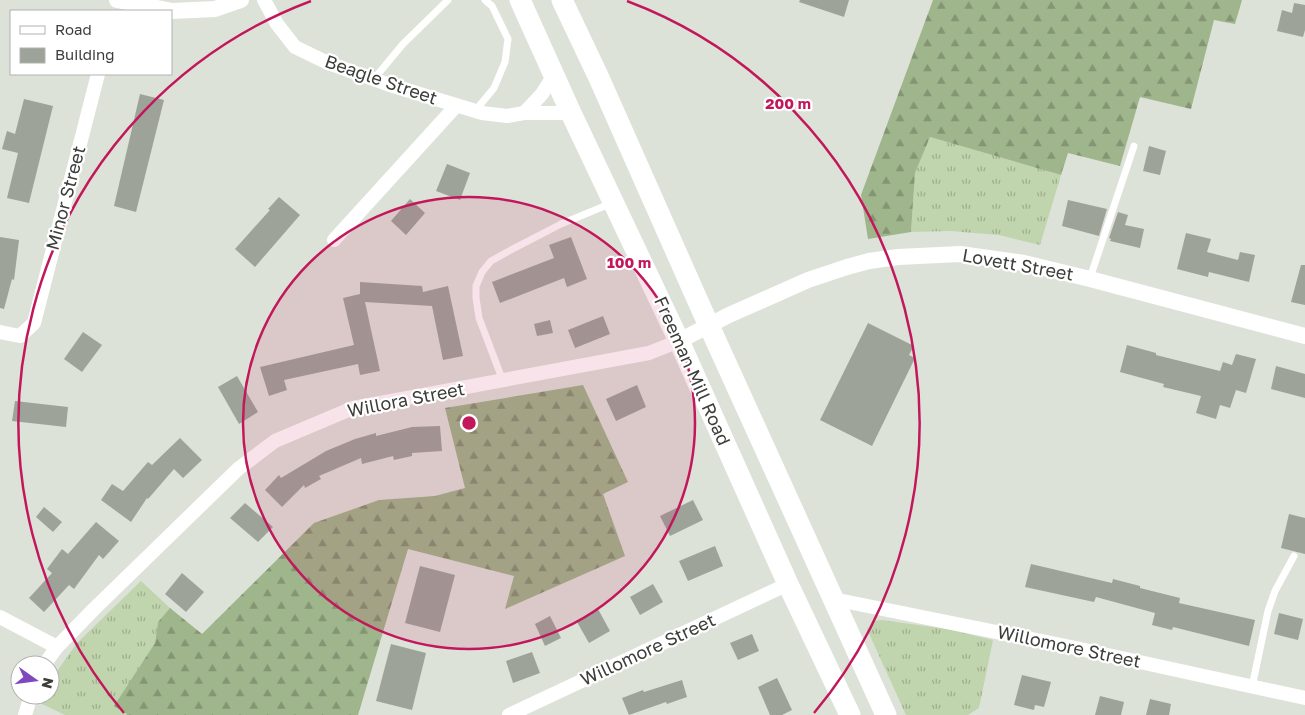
<svg xmlns="http://www.w3.org/2000/svg" width="1305" height="715" viewBox="0 0 1305 715" font-family="'Golos Text',sans-serif">
  <style>
    .grass { fill: url(#grass-tufts) }
    .forest { fill: url(#forest-firs) }
    .building { fill: #9ea39a }
    .lines { fill: none; stroke-linecap: round; stroke-linejoin: round }
    .service { stroke: #fff; stroke-width: 7 }
    .minor { stroke: #fff; stroke-width: 14 }
    .tertiary { stroke: #fff; stroke-width: 16 }
    .primary { stroke: #fff; stroke-width: 21 }
    .ring { fill: none; stroke: #c2185b; stroke-width: 2.5 }
    .labels { text-anchor: middle; stroke-width: 4.5; stroke-linejoin: round; paint-order: stroke }
    .street-label { font-size: 18px; fill: #3c3e3a; stroke: #fff }
    .centre { fill: #c2185b; stroke: #fff; stroke-width: 2.5 }
    .ring-label { font-size: 15px; text-anchor: middle; font-weight: bold; fill: #c2185b; stroke: #fff; stroke-width: 4.5; stroke-linejoin: round; paint-order: stroke }
  </style>
  <defs>
    <pattern id="grass-tufts" width="24" height="20" patternUnits="userSpaceOnUse" patternTransform="scale(1.25)"><rect width="24" height="20" fill="#c0d4ad"/><path d="M3 7l-1-3M5 7V3M7 7l1-3M15 17l-1-3M17 17v-4M19 17l1-3" fill="none" stroke="#9dad8e"/></pattern>
    <pattern id="forest-firs" width="22" height="20" patternUnits="userSpaceOnUse" patternTransform="scale(1.25)"><rect width="22" height="20" fill="#9fb58b"/><path d="M5 1l3.5 6h-7zM16 11l3.5 6h-7z" fill="#839573"/></pattern>
  </defs>
  <rect width="100%" height="100%" fill="#dde2d8"/>
  <g class="grass">
    <polygon points="930,137 1061,175 1040,245 999,235 950,231 911,232 915,173"/>
    <polygon points="141,581 170,608 158,622 155,643 115,706 128,714 127,715 65,715 42,704 45,695 50,695 50,681 77,643"/>
    <polygon points="882,620 947,629 993,640 979,708 968,715 906,715 867,629 874,621"/>
  </g>
  <g class="forest">
    <polygon points="933,0 1242,0 1235,24 1214,20 1191,109 1140,97 1120,166 1068,153 1061,175 930,137 915,173 911,232 868,239 861,195"/>
    <polygon points="583,385 628,482 603,494 625,556 505,609 514,576 408,549 358,715 127,715 127,714 114,706 155,643 158,622 170,608 202,634 314,523 379,500 435,496 465,488 445,408"/>
  </g>
  <g class="building">
    <polygon points="800,0 849,0 844,17 799,2"/>
    <polygon points="1294,3 1305,5 1305,30 1303,37 1277,31 1282,10 1292,13"/>
    <polygon points="140,94 164,100 136,212 114,206"/>
    <polygon points="24,99 53,106 29,203 7,198 18,153 2,149 7,131 15,134"/>
    <polygon points="1149,146 1166,151 1160,175 1143,171"/>
    <polygon points="447,164 470,173 460,200 436,191"/>
    <polygon points="279,197 300,215 255,267 235,249 270,210 268,209"/>
    <polygon points="410,199 425,213 406,235 391,221"/>
    <polygon points="1068,200 1107,209 1099,236 1062,226"/>
    <polygon points="1118,212 1128,215 1125,225 1144,229 1140,248 1110,241 1111,239 1109,238"/>
    <polygon points="1186,233 1211,239 1207,252 1238,260 1240,252 1255,255 1249,282 1209,272 1208,277 1177,269"/>
    <polygon points="0,237 19,240 14,280 12,279 4,309 0,308"/>
    <polygon points="571,237 587,279 567,287 564,278 500,303 492,282 554,258 549,245"/>
    <polygon points="1301,265 1305,265 1305,305 1291,302"/>
    <polygon points="360,282 422,286 423,292 448,286 463,356 443,360 432,306 365,302 380,371 360,375 358,364 284,380 287,390 269,396 260,367 354,345 343,298 360,294"/>
    <polygon points="603,316 610,334 575,348 568,330"/>
    <polygon points="550,320 553,333 537,336 534,324"/>
    <polygon points="868,323 914,346 909,355 915,358 872,446 820,420"/>
    <polygon points="83,332 102,345 82,372 64,359"/>
    <polygon points="1127,345 1156,353 1156,355 1220,371 1223,362 1232,365 1236,354 1256,359 1246,393 1236,390 1230,408 1220,405 1216,419 1196,413 1201,396 1163,387 1164,384 1120,372"/>
    <polygon points="1276,366 1305,374 1305,398 1271,389"/>
    <polygon points="237,376 258,412 239,424 218,387"/>
    <polygon points="637,385 646,407 616,421 606,399"/>
    <polygon points="15,401 68,407 66,427 12,421"/>
    <polygon points="440,426 442,451 412,453 412,456 394,460 393,456 362,464 361,458 319,476 321,479 305,488 304,485 282,507 265,490 279,475 281,478 326,451 355,439 376,433 376,436 412,427"/>
    <polygon points="180,438 202,460 183,478 174,469 148,499 147,498 131,522 101,500 112,484 123,491 148,462 152,465"/>
    <polygon points="693,500 703,520 670,536 660,516"/>
    <polygon points="245,503 273,527 258,542 230,518"/>
    <polygon points="44,507 62,522 53,532 36,517"/>
    <polygon points="1289,514 1305,518 1305,554 1281,548"/>
    <polygon points="96,522 119,541 103,559 99,555 74,589 69,585 44,612 29,598 52,573 47,569 62,549 68,554"/>
    <polygon points="715,546 723,566 688,581 679,561"/>
    <polygon points="1031,564 1112,583 1113,579 1140,586 1140,588 1180,598 1179,603 1255,620 1249,646 1173,627 1172,630 1152,625 1155,613 1096,597 1094,602 1025,587"/>
    <polygon points="420,566 455,575 440,632 405,623"/>
    <polygon points="182,573 204,592 186,612 165,594"/>
    <polygon points="653,584 663,602 640,615 630,597"/>
    <polygon points="598,609 610,631 589,643 577,622"/>
    <polygon points="1279,613 1303,619 1298,640 1274,634"/>
    <polygon points="550,616 561,638 545,646 535,624"/>
    <polygon points="752,634 759,651 738,660 730,643"/>
    <polygon points="391,644 426,653 412,710 376,701"/>
    <polygon points="532,652 540,673 513,683 506,661"/>
    <polygon points="1022,675 1051,682 1044,707 1035,705 1034,710 1014,705"/>
    <polygon points="777,678 792,710 782,715 770,715 758,687"/>
    <polygon points="682,680 687,697 667,704 666,702 629,715 622,698 643,690 644,692"/>
    <polygon points="1100,696 1124,702 1121,715 1095,715"/>
    <polygon points="1150,699 1171,704 1169,715 1146,715"/>
  </g>
  <g class="lines">
    <g class="service">
      <polyline points="373,80 403,44 448,0"/>
      <polyline points="475,111 494,88 505,62 508,39 492,6 485,0"/>
      <polyline points="1090,278 1134,146"/>
      <polyline points="503,381 479,318 476,298 476,286 482,272 491,261 509,251 561,224 612,203"/>
      <polyline points="1252,687 1268,611 1275,591 1294,556"/>
    </g>
    <g class="minor">
      <polyline points="264,0 277,24 295,47 328,63 387,84 482,113 507,116 524,113 571,113"/>
      <polyline points="524,113 542,94 554,75"/>
      <polyline points="334,240 456,106"/>
      <polyline points="0,332 20,336 34,323 98,74"/>
      <polyline points="833,599 1071,647 1305,698"/>
      <polyline points="0,617 57,647"/>
      <polyline points="44,665 57,647 94,609 238,469 275,441 353,408 649,353 679,341"/>
      <polyline points="25,715 31,695"/>
      <polyline points="509,715 788,584"/>
    </g>
    <g class="tertiary">
      <polyline points="117,0 172,11 215,9 241,0"/>
      <polyline points="679,341 729,315 808,280 847,267 869,261 898,257 960,254 1024,263 1090,279 1305,336"/>
    </g>
    <g class="primary">
      <polyline points="520,0 571,113 679,341 788,584 850,715"/>
      <polyline points="562,0 599,78 701,308 886,715"/>
    </g>
  </g>
  <circle cx="469" cy="423" r="226" fill="#c2185b" fill-opacity=".12"/>
  <g class="ring">
    <circle cx="469" cy="423" r="226"/>
    <path d="M124 713A451 451 0 0 1 311 1M627 1A451 451 0 0 1 814 713"/>
  </g>
  <g class="labels">
    <g class="street-label">
      <text transform="translate(381 80) rotate(19)" y="6">Beagle Street</text>
      <text transform="translate(66 198) rotate(-75)" y="6">Minor Street</text>
      <text transform="translate(1018 265) rotate(10)" y="6">Lovett Street</text>
      <text transform="translate(692 371) rotate(66)" y="6">Freeman Mill Road</text>
      <text transform="translate(406 400) rotate(-11)" y="6">Willora Street</text>
      <text transform="translate(1069 647) rotate(12)" y="6">Willomore Street</text>
      <text transform="translate(648 650) rotate(-25)" y="6">Willomore Street</text>
    </g>
  </g>
  <circle cx="469" cy="423" r="8" class="centre"/>
  <g class="ring-label">
    <text x="788" y="109">200 m</text>
    <text x="629" y="268">100 m</text>
  </g>
  <rect x="10" y="10" width="162" height="65" fill="#ffffff" stroke="#b1b2b0"/>
  <rect x="20" y="26" width="25" height="8" fill="#ffffff" stroke="#b1b2b0"/>
  <text x="55" y="35" font-size="15" fill="#3c3e3a">Road</text>
  <rect x="20" y="48" width="25" height="15" fill="#9ea39a" stroke="#b1b2b0"/>
  <text x="55" y="60" font-size="15" fill="#3c3e3a">Building</text>
  <g transform="translate(35 680) rotate(104)"><circle r="24" fill="#ffffff" stroke="#b1b2b0"/>
  <path d="M0-4L9 19L0 12L-9 19Z" fill="#8048be"/>
  <text y="-8" font-size="14" font-weight="bold" text-anchor="middle" fill="#3c3e3a">N</text>
  </g>
</svg>
